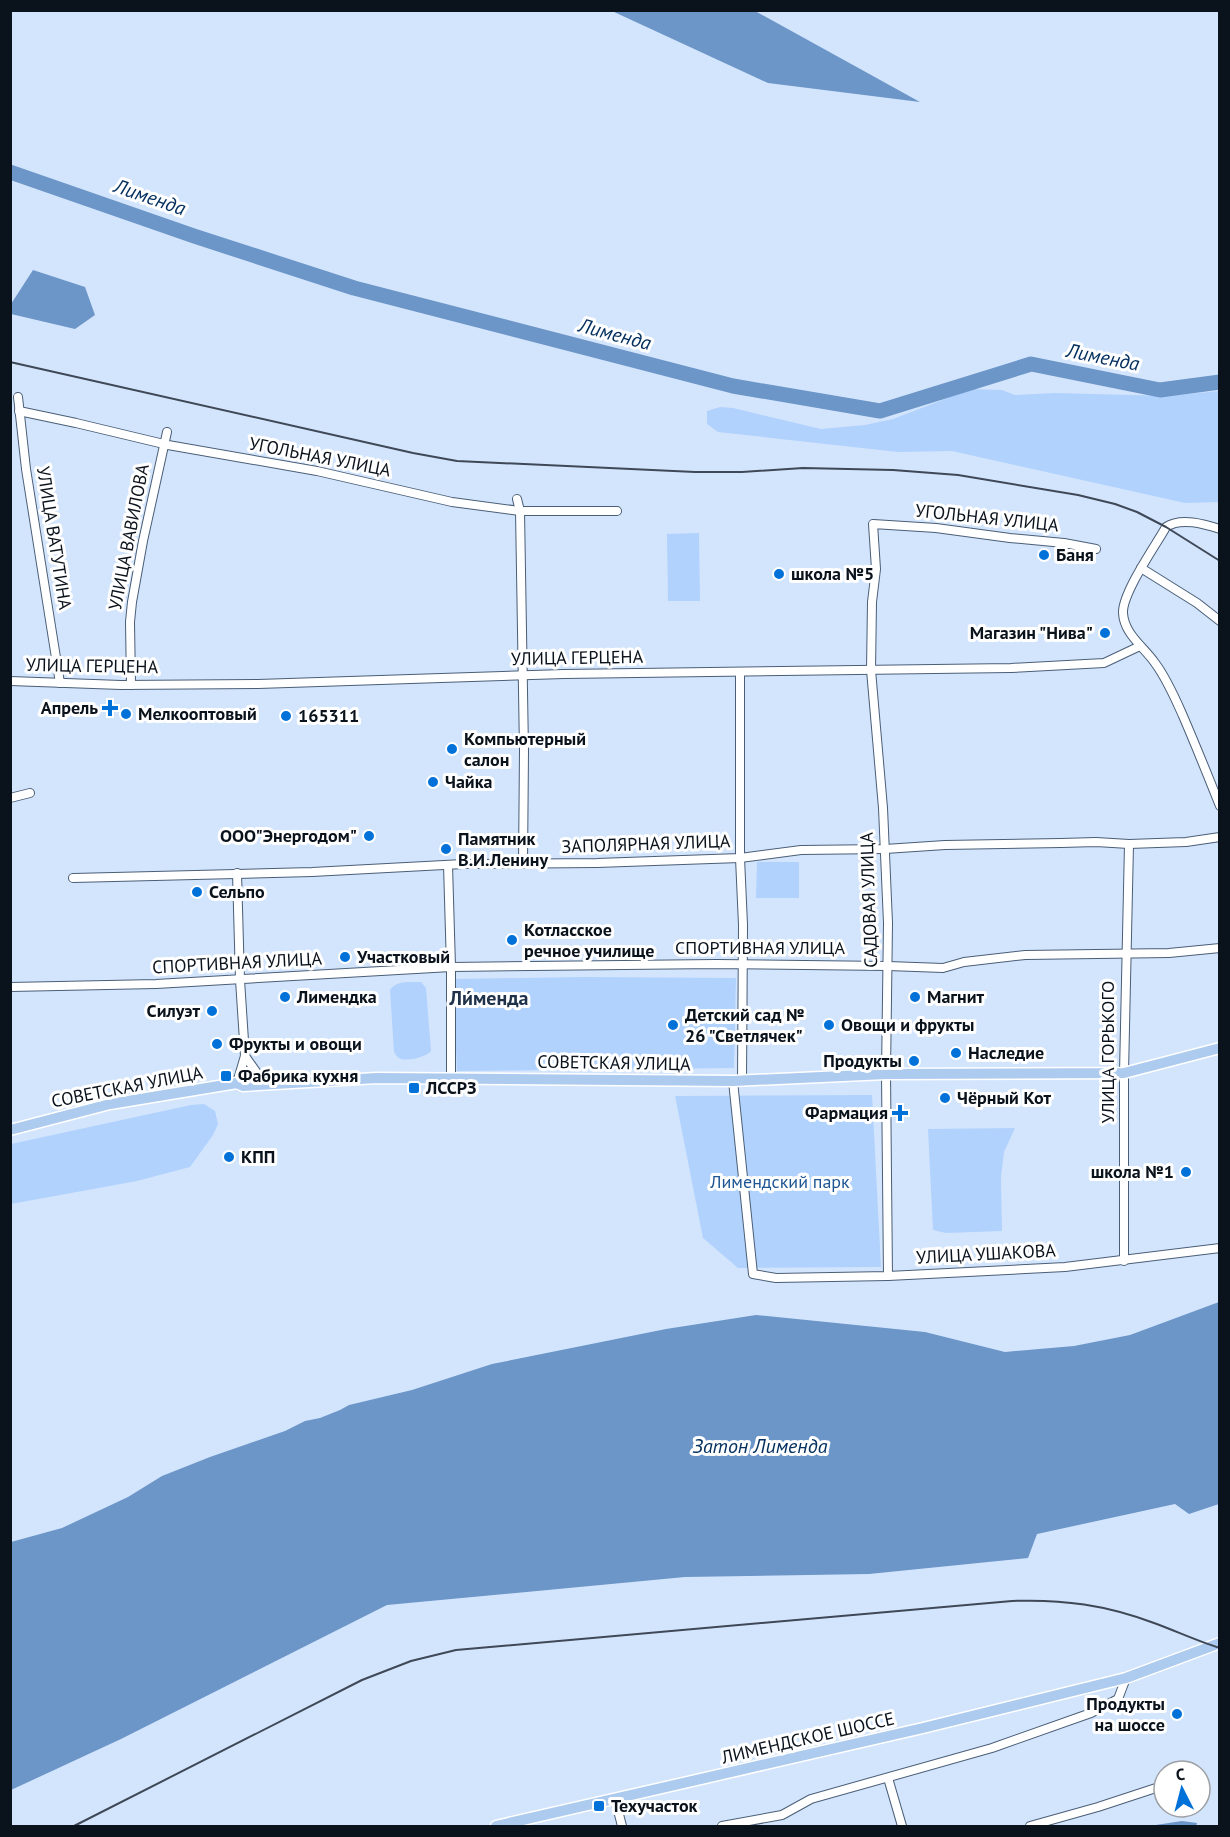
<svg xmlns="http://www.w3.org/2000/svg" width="1230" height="1837" viewBox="0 0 1230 1837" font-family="'PT Sans',sans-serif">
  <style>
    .green { fill: #b1d2fd }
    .water { fill: #6c95c8 }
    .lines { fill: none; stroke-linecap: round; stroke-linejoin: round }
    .river { stroke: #6c95c8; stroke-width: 15 }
    .minor-casing { stroke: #4a5e77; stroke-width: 10 }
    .major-casing { stroke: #fff; stroke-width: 13 }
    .minor { stroke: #fff; stroke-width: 8 }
    .major { stroke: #adcaef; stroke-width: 10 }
    .rail { stroke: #3e4856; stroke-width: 2 }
    .poi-dot { fill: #0071d8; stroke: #fff; stroke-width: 2 }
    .labels { text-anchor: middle; stroke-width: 6; stroke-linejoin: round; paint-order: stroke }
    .street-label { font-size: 18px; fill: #0a121c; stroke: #fff }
    .poi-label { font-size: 18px; font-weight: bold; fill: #0a121c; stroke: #fff; text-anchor: start }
    .park-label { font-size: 18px; fill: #1d5594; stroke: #fff }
    .water-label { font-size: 20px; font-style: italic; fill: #053160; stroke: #fff }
    .neighbourhood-label { font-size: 20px; font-weight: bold; fill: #203249; stroke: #fff }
  </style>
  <rect width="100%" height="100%" fill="#d3e5fd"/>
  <g class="green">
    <polygon points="971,389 1002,390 1015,395 1055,393 1168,396 1219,391 1219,502 1185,503 952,451 898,452 718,432 707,424 707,411 720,407 733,408 821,429 865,425 893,419"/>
    <polygon points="699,533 700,601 668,601 667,534"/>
    <polygon points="757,862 799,862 799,898 756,898"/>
    <polygon points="583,977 736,978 734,1068 457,1071 453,979"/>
    <path d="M417 982H421L426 988 431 1051C426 1057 410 1061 401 1059 397 1057 396 1055 394 1052L390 990C396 981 407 982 417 982Z"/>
    <polygon points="872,1095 881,1267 738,1268 703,1238 675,1096"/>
    <polygon points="204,1104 215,1111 218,1124 213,1135 190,1167 137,1181 11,1204 11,1144 191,1105"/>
    <polygon points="1015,1128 1004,1152 1001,1177 1002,1231 946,1233 933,1230 928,1129"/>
  </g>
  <g class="water">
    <polygon points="612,11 755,11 920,102 768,83"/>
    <polygon points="33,270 85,287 95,315 75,329 11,314 11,304"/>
    <polygon points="1219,1302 1219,1504 1189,1514 1175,1504 1037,1534 1028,1558 869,1574 685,1577 387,1605 121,1739 11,1790 11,1542 62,1528 128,1497 162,1476 210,1457 285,1431 305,1421 320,1418 340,1410 349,1405 412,1390 492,1364 666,1329 756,1315 925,1332 1005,1352 1074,1346 1130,1335"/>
    <polygon points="1182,1821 1197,1823 1196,1826 1149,1826"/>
  </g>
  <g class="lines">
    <polyline class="river" points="10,172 194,236 354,288 733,386 880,411 1031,364 1160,390 1220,382"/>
    <g class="minor-casing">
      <g id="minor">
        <polyline points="18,397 26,469 60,683"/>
        <polyline points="19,411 76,423 168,445 317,471 452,502 520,511 617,511"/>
        <polyline points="517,499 520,511 524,751 523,864"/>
        <path d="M1220 529C1204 524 1181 517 1166 527 1156 545 1122 593 1123 613 1124 634 1144 647 1155 663 1167 679 1175 698 1183 716 1196 746 1208 776 1220 806"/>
        <polyline points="1141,568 1197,603 1220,621"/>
        <polyline points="740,672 740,858 743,925 742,1081"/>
        <polyline points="10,681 121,685 258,684 564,674 1011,668 1104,663 1140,646"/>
        <polyline points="131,685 130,622 132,602 143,541 167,432"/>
        <polyline points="10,798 30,793"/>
        <polyline points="448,865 451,967 451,1077"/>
        <polyline points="237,873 240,980 245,1056 237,1083"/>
        <polyline points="73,878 312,872 463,864 597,863 740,858 801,850 885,849 945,845 1061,843 1096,842 1129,844 1186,842 1220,837"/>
        <polyline points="10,987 156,984 451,967 716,964 888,966 943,968 964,962 1025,955 1169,953 1220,948"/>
        <polyline points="245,1056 264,1083"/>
        <polyline points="733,1081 753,1274 776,1278 888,1276 1065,1267 1220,1248"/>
        <polyline points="1124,1261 1124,1073 1129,844"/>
        <polyline points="888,1276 886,1074 888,923 883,808 871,670 872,602 876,569 873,524 936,528 1010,538 1064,543 1096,549"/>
        <polyline points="888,1778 902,1826"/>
        <polyline points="615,1799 622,1826"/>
        <polyline points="722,1826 782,1815 811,1799 992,1748 1091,1713 1118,1699 1126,1678"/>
        <polyline points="1030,1826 1098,1807 1162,1786"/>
      </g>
    </g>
    <g class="major-casing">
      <g id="major">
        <polyline points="10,1130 110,1104 237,1083 243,1086 377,1078 733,1081 886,1074 1124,1073 1220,1048"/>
        <polyline points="496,1826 923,1728 1126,1678 1220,1643"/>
      </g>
    </g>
    <use href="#minor" class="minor"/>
    <use href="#major" class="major"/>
    <g class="rail">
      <polyline points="10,362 413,453 457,461 695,472 742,472 803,468 893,470 958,475 1078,495 1115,504 1137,512 1166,527 1220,561"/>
      <path d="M74 1826 362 1680 411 1661 456 1650 1012 1601C1063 1599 1106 1605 1154 1623 1176 1631 1197 1641 1220 1648"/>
    </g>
  </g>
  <g class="poi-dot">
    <circle cx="1044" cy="555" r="6"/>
    <circle cx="779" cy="574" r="6"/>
    <circle cx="1105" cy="633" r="6"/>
    <path d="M107 699h6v6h6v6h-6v6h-6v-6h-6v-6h6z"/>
    <circle cx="126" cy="714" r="6"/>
    <circle cx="286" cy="716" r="6"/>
    <circle cx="452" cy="749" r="6"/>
    <circle cx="433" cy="782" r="6"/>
    <circle cx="369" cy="836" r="6"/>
    <circle cx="446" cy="849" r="6"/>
    <circle cx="197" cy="892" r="6"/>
    <circle cx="512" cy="940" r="6"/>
    <circle cx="345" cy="957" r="6"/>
    <circle cx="285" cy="997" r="6"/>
    <circle cx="915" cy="997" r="6"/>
    <circle cx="212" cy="1011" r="6"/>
    <circle cx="673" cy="1025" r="6"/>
    <circle cx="829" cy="1025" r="6"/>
    <circle cx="217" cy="1044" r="6"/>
    <circle cx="956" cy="1053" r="6"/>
    <circle cx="914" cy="1061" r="6"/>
    <rect x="220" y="1070" width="12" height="12" rx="3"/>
    <rect x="408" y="1082" width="12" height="12" rx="3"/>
    <circle cx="945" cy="1098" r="6"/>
    <path d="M897 1104h6v6h6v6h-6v6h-6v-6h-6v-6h6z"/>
    <circle cx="229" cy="1157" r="6"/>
    <circle cx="1186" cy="1172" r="6"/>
    <circle cx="1177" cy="1714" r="6"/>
    <rect x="593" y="1800" width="12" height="12" rx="3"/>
  </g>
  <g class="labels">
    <g class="street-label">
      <text transform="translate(320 457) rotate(11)" y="6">УГОЛЬНАЯ УЛИЦА</text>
      <text transform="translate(987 518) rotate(6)" y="6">УГОЛЬНАЯ УЛИЦА</text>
      <text transform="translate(129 537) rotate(-79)" y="6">УЛИЦА ВАВИЛОВА</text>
      <text transform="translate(54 538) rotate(81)" y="6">УЛИЦА ВАТУТИНА</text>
      <text transform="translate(577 658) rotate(-1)" y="6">УЛИЦА ГЕРЦЕНА</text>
      <text transform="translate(92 666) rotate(1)" y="6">УЛИЦА ГЕРЦЕНА</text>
      <text transform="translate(646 844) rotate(-2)" y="6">ЗАПОЛЯРНАЯ УЛИЦА</text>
      <text transform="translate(869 900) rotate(-92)" y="6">САДОВАЯ УЛИЦА</text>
      <text x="760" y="954">СПОРТИВНАЯ УЛИЦА</text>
      <text transform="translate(237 963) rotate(-3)" y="6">СПОРТИВНАЯ УЛИЦА</text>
      <text transform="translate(1108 1052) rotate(-90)" y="6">УЛИЦА ГОРЬКОГО</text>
      <text transform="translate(614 1063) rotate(1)" y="6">СОВЕТСКАЯ УЛИЦА</text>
      <text transform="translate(127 1087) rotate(-11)" y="6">СОВЕТСКАЯ УЛИЦА</text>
      <text transform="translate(986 1254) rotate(-3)" y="6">УЛИЦА УШАКОВА</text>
      <text transform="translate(808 1738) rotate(-13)" y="6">ЛИМЕНДСКОЕ ШОССЕ</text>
    </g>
    <g class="poi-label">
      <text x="1056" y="561">Баня</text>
      <text x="791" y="580">школа №5</text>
      <text x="1093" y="639" text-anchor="end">Магазин "Нива"</text>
      <text x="98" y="714" text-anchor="end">Апрель</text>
      <text x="138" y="720">Мелкооптовый</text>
      <text x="298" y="722">165311</text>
      <text x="464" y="745">Компьютерный<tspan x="464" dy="21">салон</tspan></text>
      <text x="445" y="788">Чайка</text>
      <text x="357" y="842" text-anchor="end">ООО"Энергодом"</text>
      <text x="458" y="845">Памятник<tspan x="458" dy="21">В.И.Ленину</tspan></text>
      <text x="209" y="898">Сельпо</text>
      <text x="524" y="936">Котласское<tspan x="524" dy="21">речное училище</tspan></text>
      <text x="357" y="963">Участковый</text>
      <text x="297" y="1003">Лимендка</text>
      <text x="927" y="1003">Магнит</text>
      <text x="200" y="1017" text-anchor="end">Силуэт</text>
      <text x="685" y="1021">Детский сад №<tspan x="685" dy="21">26 "Светлячек"</tspan></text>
      <text x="841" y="1031">Овощи и фрукты</text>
      <text x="229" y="1050">Фрукты и овощи</text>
      <text x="968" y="1059">Наследие</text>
      <text x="902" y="1067" text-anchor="end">Продукты</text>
      <text x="238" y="1082">Фабрика кухня</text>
      <text x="426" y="1094">ЛССРЗ</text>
      <text x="957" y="1104">Чёрный Кот</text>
      <text x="888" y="1119" text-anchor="end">Фармация</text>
      <text x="241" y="1163">КПП</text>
      <text x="1174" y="1178" text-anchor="end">школа №1</text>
      <text x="1165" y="1710" text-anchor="end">Продукты<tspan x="1165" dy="21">на шоссе</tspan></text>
      <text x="611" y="1812">Техучасток</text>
    </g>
    <g class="park-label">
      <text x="780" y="1188">Лимендский парк</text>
    </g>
    <g class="water-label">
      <text transform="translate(150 197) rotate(19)" y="7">Лименда</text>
      <text transform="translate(615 334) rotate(15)" y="7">Лименда</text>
      <text transform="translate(1103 357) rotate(11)" y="7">Лименда</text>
      <text x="760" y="1453">Затон Лименда</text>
    </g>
    <g class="neighbourhood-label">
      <text x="489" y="1005">Ли́менда</text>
    </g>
  </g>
  <rect width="1230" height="1837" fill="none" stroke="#0a121c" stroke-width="24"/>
  <g transform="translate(1182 1789) rotate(354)"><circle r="28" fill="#ffffff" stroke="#9da0a4" stroke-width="1.5"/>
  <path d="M0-4.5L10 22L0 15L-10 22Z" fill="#0071d8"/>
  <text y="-9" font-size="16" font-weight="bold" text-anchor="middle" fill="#0a121c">С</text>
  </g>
</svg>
